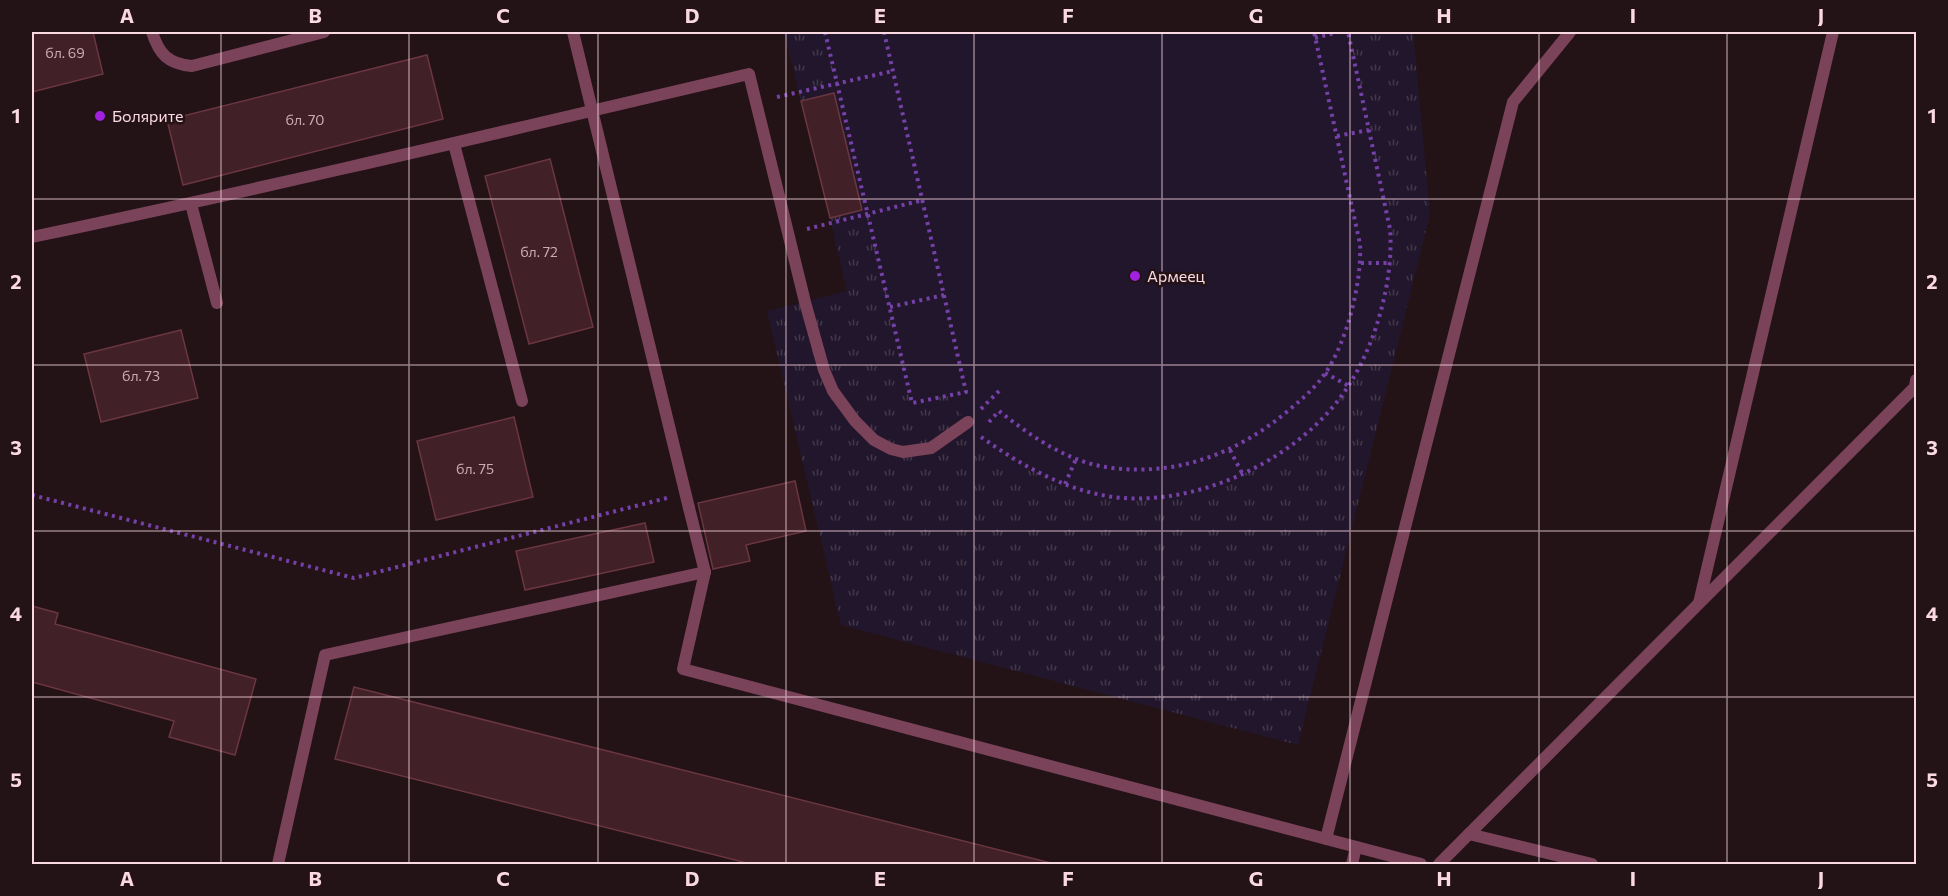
<svg xmlns="http://www.w3.org/2000/svg" width="1948" height="896" viewBox="0 0 1948 896" font-family="Commissioner,sans-serif">
  <style>
    .grass { fill: url(#grass-tufts) }
    .garden { fill: #22162c }
    .building { fill: #412027; stroke: #6a3641; stroke-width: 1.5 }
    .lines { fill: none; stroke-linecap: round; stroke-linejoin: round }
    .path { stroke: #7540a7; stroke-width: 4; stroke-dasharray: 3 4.5; stroke-linecap: butt }
    .lane { stroke: #7b4359; stroke-width: 12 }
    .street { stroke: #7b4359; stroke-width: 12 }
    .grid { fill: none; stroke: #fad9e3; stroke-width: 1.5; stroke-opacity: 0.55 }
    .poi-dot { fill: #a220df; stroke: #231216; stroke-width: 2 }
    .labels { text-anchor: middle; stroke-width: 5; stroke-linejoin: round; paint-order: stroke }
    .number-label { font-size: 14px; fill: #ccabb4 }
    .poi-label { font-size: 16px; fill: #fad9e3; stroke: #231216; text-anchor: start }
    .neatline { fill: none; stroke: #fad9e3; stroke-width: 2 }
    .grid-label { font-size: 20px; text-anchor: middle; font-weight: bold; fill: #fad9e3 }
  </style>
  <defs>
    <pattern id="grass-tufts" width="24" height="20" patternUnits="userSpaceOnUse" patternTransform="scale(1.5)"><rect width="24" height="20" fill="#22162c"/><path d="M3 7l-1-3M5 7V3M7 7l1-3M15 17l-1-3M17 17v-4M19 17l1-3" fill="none" stroke="#43374a"/></pattern>
  </defs>
  <rect width="100%" height="100%" fill="#231216"/>
  <g class="grass">
    <polygon points="784,32 825,32 839,91 801,101"/>
    <polygon points="1348,32 1413,32 1430,214 1298,745 841,625 767,311 847,291 830,218 867,209 947,395 977,435 1113,497 1145,498 1184,495 1226,481 1269,460 1300,439 1332,408 1349,386 1373,337 1390,229"/>
  </g>
  <path class="garden" d="M825 32H1348L1390 229C1392 257 1387 282 1380 310 1373 336 1364 362 1349 385 1303 458 1198 508 1113 497 1083 493 1054 481 1028 467 1011 458 992 448 978 435 966 424 957 408 947 395L912 403 867 209 830 218 801 101 839 91Z"/>
  <g class="building">
    <polygon points="32,32 93,32 103,74 32,92"/>
    <polygon points="427,55 443,119 183,185 167,120"/>
    <polygon points="834,93 862,210 830,218 801,101"/>
    <polygon points="550,159 593,327 529,344 485,176"/>
    <polygon points="181,330 198,398 101,422 84,354"/>
    <polygon points="514,417 533,497 436,520 417,441"/>
    <polygon points="795,481 806,531 746,545 750,561 713,569 698,503"/>
    <polygon points="645,523 654,562 525,590 516,551"/>
    <polygon points="32,606 58,613 55,624 256,679 235,755 169,737 174,721 32,682"/>
    <polygon points="354,687 1055,864 751,864 335,759"/>
  </g>
  <g class="lines">
    <g class="path">
      <polyline points="825,32 912,403 966,392 884,32"/>
      <polyline points="1315,38 1338,32"/>
      <polyline points="777,97 893,71"/>
      <polyline points="1337,136 1369,130"/>
      <polyline points="807,229 923,200"/>
      <polyline points="1361,263 1391,263"/>
      <polyline points="890,307 944,295"/>
      <polyline points="1325,373 1349,386"/>
      <polyline points="981,409 1000,390"/>
      <path d="M989 422 999 411C1032 437 1069 463 1112 468 1179 476 1238 453 1289 410 1302 399 1314 389 1324 375 1347 343 1362 282 1360 244L1314 32"/>
      <path d="M981 437C1021 465 1064 490 1113 497 1198 508 1303 458 1349 385 1376 343 1394 279 1390 229L1348 32"/>
      <polyline points="1230,450 1242,473"/>
      <polyline points="1065,484 1076,459"/>
      <polyline points="32,495 354,578 667,498"/>
    </g>
    <g class="lane">
      <path d="M152 32C159 54 168 64 192 66L324 32"/>
      <polyline points="454,144 522,401"/>
      <polyline points="191,204 217,303"/>
      <path d="M32 237C271 187 510 130 749 74L805 302 824 370 833 391 855 421 874 440 891 449 903 452 931 448 968 422"/>
      <polyline points="705,572 683,669 1421,864"/>
      <polyline points="1699,603 1833,32"/>
      <polyline points="1469,834 1592,864"/>
      <polyline points="1326,839 1513,102 1570,32"/>
      <polyline points="278,864 325,655 705,572 689,508"/>
      <polyline points="1352,864 1356,847"/>
      <polyline points="1439,864 1915,387 1916,380"/>
    </g>
    <polyline class="street" points="573,32 689,508"/>
  </g>
  <path class="grid" d="M221 32V864M409 32V864M598 32V864M786 32V864M974 32V864M1162 32V864M1350 32V864M1539 32V864M1727 32V864M32 199H1916M32 365H1916M32 531H1916M32 697H1916"/>
  <g class="poi-dot">
    <circle cx="100" cy="116" r="6"/>
    <circle cx="1135" cy="276" r="6"/>
  </g>
  <g class="labels">
    <g class="number-label">
      <text x="65" y="58">бл. 69</text>
      <text x="305" y="125">бл. 70</text>
      <text x="539" y="257">бл. 72</text>
      <text x="141" y="381">бл. 73</text>
      <text x="475" y="474">бл. 75</text>
    </g>
    <g class="poi-label">
      <text x="112" y="122">Болярите</text>
      <text x="1147" y="282">Армеец</text>
    </g>
  </g>
  <rect width="1948" height="896" fill="none" stroke="#231216" stroke-width="66"/>
  <rect x="33" y="33" width="1882" height="830" class="neatline"/>
  <g class="grid-label">
    <text x="127" y="23">A</text>
    <text x="315" y="23">B</text>
    <text x="503" y="23">C</text>
    <text x="692" y="23">D</text>
    <text x="880" y="23">E</text>
    <text x="1068" y="23">F</text>
    <text x="1256" y="23">G</text>
    <text x="1444" y="23">H</text>
    <text x="1633" y="23">I</text>
    <text x="1821" y="23">J</text>
    <text x="16" y="123">1</text>
    <text x="1932" y="123">1</text>
    <text x="16" y="289">2</text>
    <text x="1932" y="289">2</text>
    <text x="16" y="455">3</text>
    <text x="1932" y="455">3</text>
    <text x="16" y="621">4</text>
    <text x="1932" y="621">4</text>
    <text x="16" y="787">5</text>
    <text x="1932" y="787">5</text>
    <text x="127" y="886">A</text>
    <text x="315" y="886">B</text>
    <text x="503" y="886">C</text>
    <text x="692" y="886">D</text>
    <text x="880" y="886">E</text>
    <text x="1068" y="886">F</text>
    <text x="1256" y="886">G</text>
    <text x="1444" y="886">H</text>
    <text x="1633" y="886">I</text>
    <text x="1821" y="886">J</text>
  </g>
</svg>
